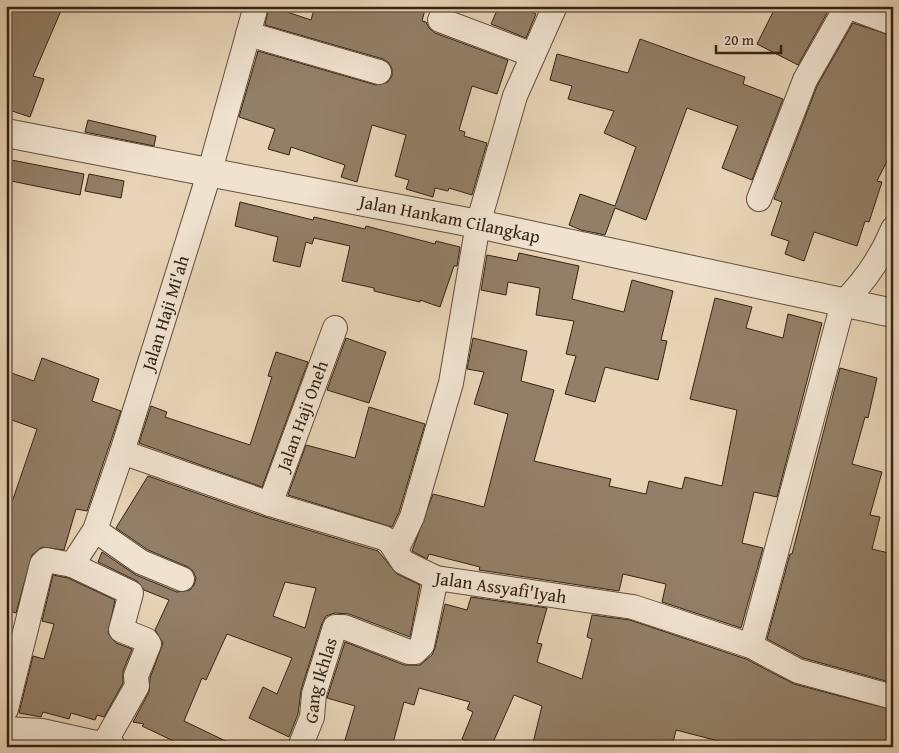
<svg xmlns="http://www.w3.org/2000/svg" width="899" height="753" viewBox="0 0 899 753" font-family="'Gentium Book Plus',serif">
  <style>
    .building { fill: #927f67; stroke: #352212; fill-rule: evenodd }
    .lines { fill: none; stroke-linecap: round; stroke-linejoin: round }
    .minor-casing { stroke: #624e3b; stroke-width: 26 }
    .tertiary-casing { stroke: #624e3b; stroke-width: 30 }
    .minor { stroke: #efe3d0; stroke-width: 24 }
    .tertiary { stroke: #efe3d0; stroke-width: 28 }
    .labels { text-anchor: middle; stroke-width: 4.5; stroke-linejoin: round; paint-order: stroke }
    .street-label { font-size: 18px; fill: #352212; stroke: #efe3d0 }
  </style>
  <rect width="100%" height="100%" fill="#e7d4b6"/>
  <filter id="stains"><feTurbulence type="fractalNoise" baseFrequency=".004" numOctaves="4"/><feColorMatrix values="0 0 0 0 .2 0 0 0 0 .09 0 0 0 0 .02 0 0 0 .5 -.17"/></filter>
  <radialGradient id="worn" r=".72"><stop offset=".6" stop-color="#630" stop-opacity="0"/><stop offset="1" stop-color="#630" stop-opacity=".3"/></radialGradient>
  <g class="building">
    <polygon points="6,6 63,6 33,76 44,79 30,117 6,109"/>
    <polygon points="269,6 311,20 315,6 426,6 422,21 426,22 429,28 435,33 508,60 497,94 472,86 459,130 465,132 464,136 487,143 472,195 449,188 448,191 435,188 433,197 406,189 409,180 395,176 406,135 372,125 357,182 341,177 345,165 291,147 289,155 268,149 275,129 239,117 258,51 376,85 388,82 392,76 392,69 389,63 383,59 265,25"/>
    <polygon points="499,6 518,6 536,14 526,38 491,24"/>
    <polygon points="776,6 831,6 798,65 757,44"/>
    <polygon points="853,23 893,36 893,149 877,181 882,182 869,222 865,221 857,246 814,232 804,261 785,254 789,241 771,235 782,202 774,199 817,86"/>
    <polygon points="640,39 745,77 743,84 783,99 752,180 722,168 738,126 687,108 646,220 615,208 605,235 581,230 569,225 580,194 615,206 636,147 604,133 614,111 568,99 572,86 550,80 557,54 628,73"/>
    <polygon points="88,120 156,136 154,146 85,132"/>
    <polygon points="6,159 84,174 80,195 6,180"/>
    <polygon points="89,174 124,181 121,198 85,191"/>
    <polygon points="240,202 313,220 314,217 365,229 366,226 435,244 436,241 460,247 457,266 454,266 440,307 420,300 420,302 374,291 374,288 342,281 350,246 314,238 312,244 306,242 300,267 273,261 278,237 235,226"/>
    <polygon points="519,253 579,266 572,299 624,312 632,280 673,291 661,340 667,341 658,380 605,367 595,402 565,394 576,356 566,354 574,321 536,315 540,288 508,282 506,295 481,290 487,255 517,261"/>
    <polygon points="715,298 752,307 746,328 783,338 788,314 822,323 777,497 754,492 742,543 763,548 741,628 662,602 666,584 623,574 619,591 479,570 480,567 429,554 427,559 412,551 433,494 484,507 508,414 474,404 484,372 467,369 473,338 527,351 521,381 554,390 534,461 611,479 609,486 646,494 649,481 682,489 685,477 722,486 737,410 690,399"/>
    <polygon points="346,338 386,352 369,403 327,390"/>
    <polygon points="276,352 308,362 262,487 139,443 151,406 167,412 165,417 250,445 272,377 268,376"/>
    <polygon points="42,358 99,379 92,401 121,411 87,511 76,509 64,550 42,547 32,555 16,613 6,610 6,501 12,502 37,429 6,418 6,371 34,381"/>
    <polygon points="840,368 877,378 868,418 865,417 852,464 882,472 870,515 880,517 872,549 893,554 893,683 803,658 767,639 790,554 792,554"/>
    <polygon points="369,407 425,424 399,512 392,527 288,495 306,445 355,458"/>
    <path d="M148 476 265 517 378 551 397 574 420 585 410 637 349 614 335 613 326 616 322 623 301 690 298 714 289 737 249 718 263 687 277 694 292 658 227 634 206 680 202 678 184 721 238 747H186L142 726 144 724 133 722 149 692 150 678 163 643 155 630 169 600 144 590 137 581 98 562 102 552 136 575 177 592 190 590 194 585 196 578 193 571 188 567 148 550 116 528ZM285 582 316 588 305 628 273 616Z"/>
    <polygon points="53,575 68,578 115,600 108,633 116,643 132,649 123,671 123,683 104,717 97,715 95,720 71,713 69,719 43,712 41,717 19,713 33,656 44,659 54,624 42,621"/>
    <polygon points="471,597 547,608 537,643 542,644 537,662 582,679 592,639 587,637 592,615 630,620 746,659 794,684 893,710 893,747 725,747 726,743 676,730 672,747 653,747 637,743 636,747 532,747 542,706 514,695 491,747 482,747 462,739 473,712 467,709 470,702 419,688 414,705 404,702 392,747 343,747 355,706 327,698 345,642 404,665 420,665 432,655 435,648 445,604 467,610"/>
  </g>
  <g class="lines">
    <g class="minor-casing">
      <g id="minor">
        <polyline points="847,6 893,23"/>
        <polyline points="440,20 533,55"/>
        <polyline points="248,34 379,72"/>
        <polyline points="759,199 805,80 847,6"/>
        <path id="s1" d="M122 452 270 504 384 538 390 542 403 562 436 578 633 607 751 646 798 671 893 697"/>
        <path id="s2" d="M270 504 335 328"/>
        <polyline points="95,530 141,562 182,579"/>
        <polyline points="396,551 412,517 451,383 478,224 515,96 555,6"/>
        <path id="s3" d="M72 565 95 530 122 452 209 174 256 6"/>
        <path d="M751 646 843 303C864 282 882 256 893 229"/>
        <polyline points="6,709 42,564 46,560 72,565 131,593 121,630 146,640 149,644 136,676 137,686 104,744"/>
        <polyline points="6,729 42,731 114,747"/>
        <path id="s4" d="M300 747 312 717 314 694 335 627H344L409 652H415L422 645 436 578"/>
      </g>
    </g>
    <g class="tertiary-casing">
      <g id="tertiary">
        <path id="s5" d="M6 133 478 224 893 313"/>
      </g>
    </g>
    <use href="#minor" class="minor"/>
    <use href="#tertiary" class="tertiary"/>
  </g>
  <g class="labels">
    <g class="street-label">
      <text dy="6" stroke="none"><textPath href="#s5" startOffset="452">Jalan Hankam Cilangkap</textPath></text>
      <text dy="6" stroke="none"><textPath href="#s3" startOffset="270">Jalan Haji Mi'ah</textPath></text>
      <text dy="6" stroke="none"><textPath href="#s2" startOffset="94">Jalan Haji Oneh</textPath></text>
      <text dy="6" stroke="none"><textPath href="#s1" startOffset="409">Jalan Assyafi'Iyah</textPath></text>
      <text dy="6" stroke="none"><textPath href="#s4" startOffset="70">Gang Ikhlas</textPath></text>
    </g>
  </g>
  <rect width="899" height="753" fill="none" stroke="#e7d4b6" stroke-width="25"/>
  <rect x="8" y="8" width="884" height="738" fill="none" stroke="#352212" stroke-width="2.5"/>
  <rect x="12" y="12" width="874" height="728" fill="none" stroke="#352212"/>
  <path d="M716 45v8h65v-8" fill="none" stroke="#352212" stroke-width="2.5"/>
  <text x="724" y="45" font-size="15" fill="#352212" stroke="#efe3d0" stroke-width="4" paint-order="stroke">20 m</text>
  <rect width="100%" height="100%" filter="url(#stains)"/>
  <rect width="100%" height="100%" fill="url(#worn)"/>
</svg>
